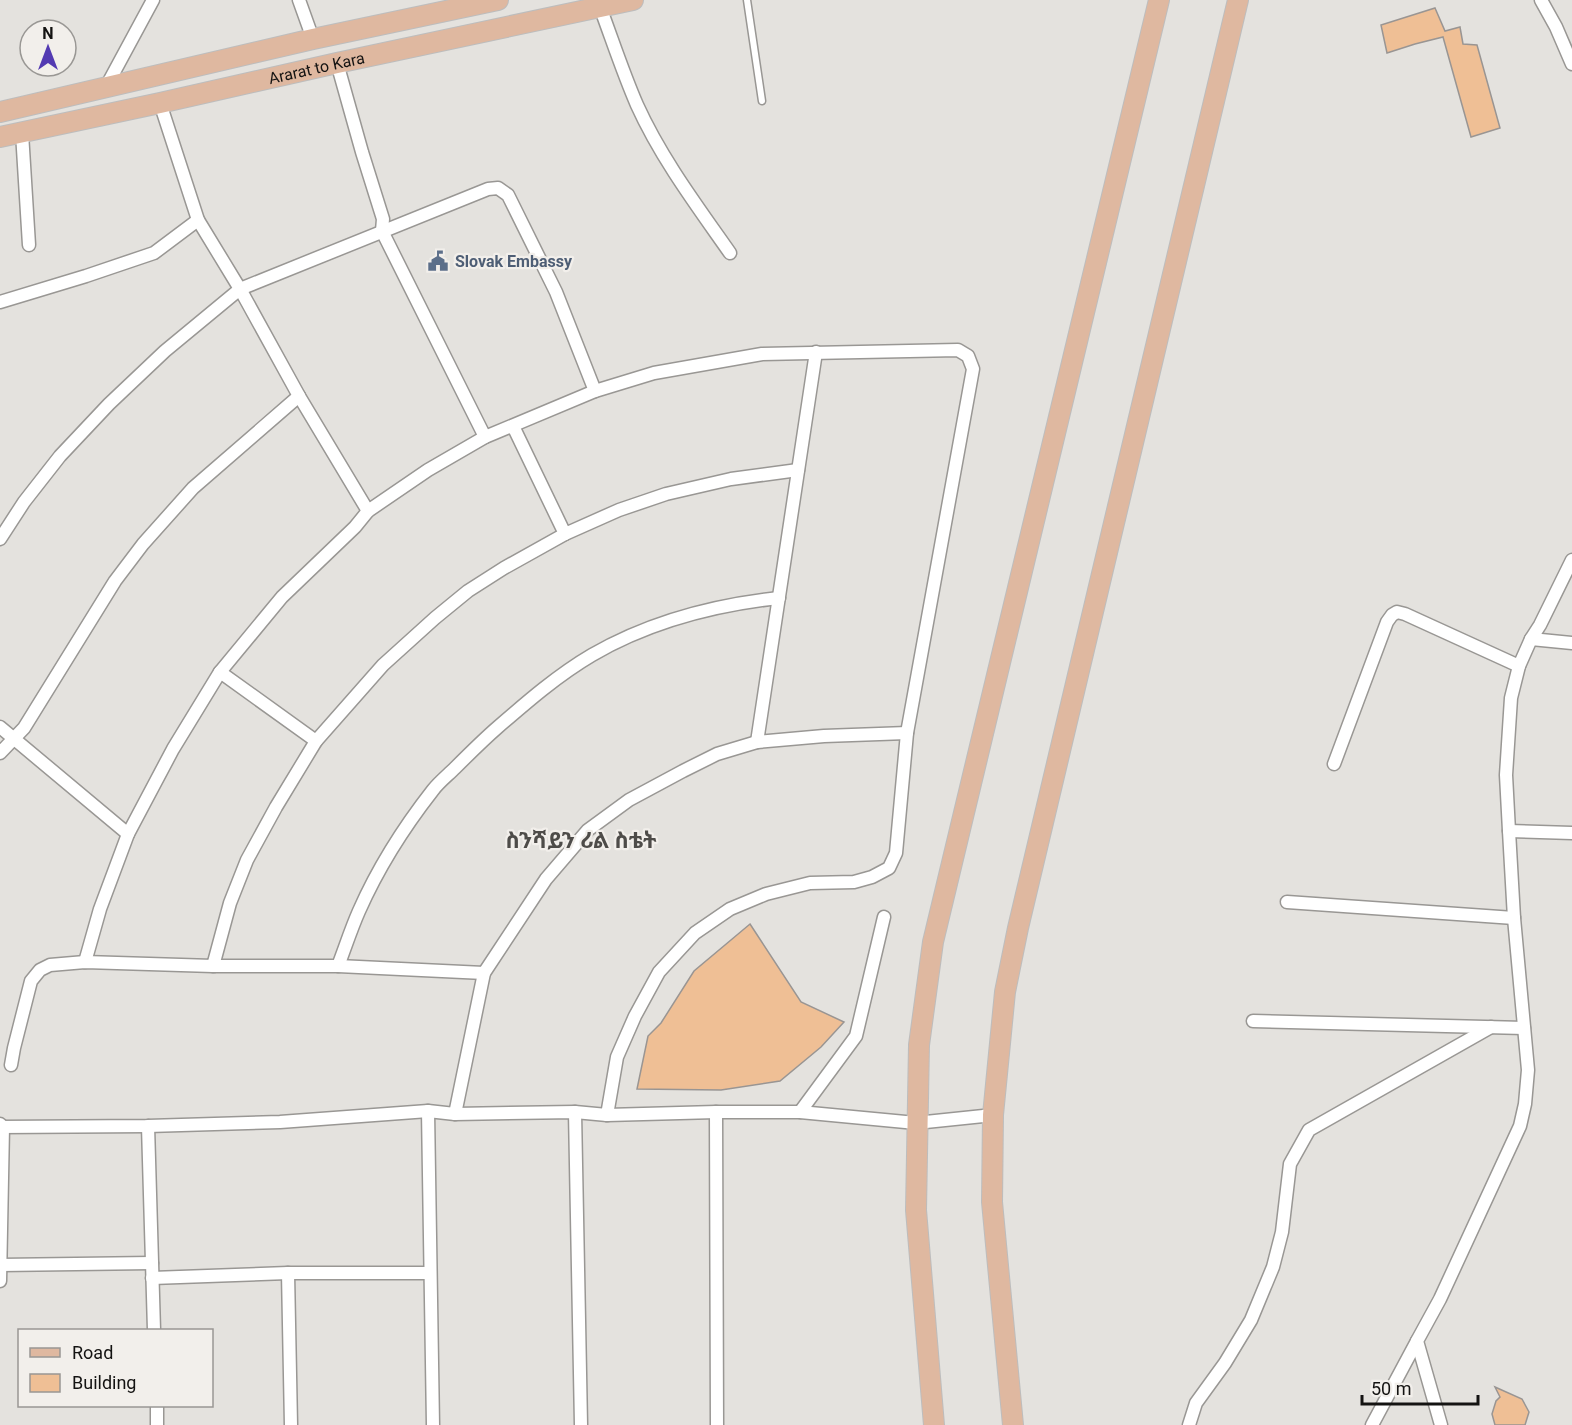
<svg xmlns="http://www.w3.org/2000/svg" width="1572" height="1425" viewBox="0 0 1572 1425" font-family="Roboto,'Noto Sans Ethiopic',sans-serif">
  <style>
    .building { fill: #efbf95; stroke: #999593; stroke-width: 1.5 }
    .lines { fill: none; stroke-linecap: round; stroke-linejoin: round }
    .service-casing { stroke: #999794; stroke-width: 9 }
    .minor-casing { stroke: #999794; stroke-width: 15 }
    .primary-casing { stroke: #bdbdbd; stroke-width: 22 }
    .service { stroke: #fff; stroke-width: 6 }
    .minor { stroke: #fff; stroke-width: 12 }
    .primary { stroke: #dfb8a0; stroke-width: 20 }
    .labels { text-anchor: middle; stroke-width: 4.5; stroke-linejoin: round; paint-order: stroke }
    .street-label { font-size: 16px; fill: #141312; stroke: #f2efeb }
    .service-label { font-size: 16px; font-weight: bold; fill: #4e5e75; stroke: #f2efeb; text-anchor: start }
    .district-label { font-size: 22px; font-weight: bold; fill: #4e4c49; stroke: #f2efeb }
  </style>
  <rect width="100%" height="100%" fill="#e4e2de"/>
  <g class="building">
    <polygon points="1435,8 1445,31 1460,27 1463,44 1477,45 1500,128 1471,137 1443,37 1415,44 1387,53 1381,25"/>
    <polygon points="750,924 801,1002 844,1022 821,1047 780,1081 721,1090 637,1089 648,1036 661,1023 694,971"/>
    <polygon points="1495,1387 1522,1399 1529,1412 1525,1425 1495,1425 1492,1414 1496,1401 1500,1397"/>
  </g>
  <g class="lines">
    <g class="service-casing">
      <polyline id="service" points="747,0 762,101"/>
    </g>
    <g class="minor-casing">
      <g id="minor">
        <polyline points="299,0 313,39"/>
        <polyline points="1541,0 1556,27 1572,64"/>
        <path d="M600 7C612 39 623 73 637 105 661 158 697 206 730 253"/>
        <polyline points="337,63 362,152 383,219 382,231 485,437"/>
        <polyline points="106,87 153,0"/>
        <polyline points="160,103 198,220 240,289 299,396 368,511"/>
        <polyline points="22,133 29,245"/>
        <polyline points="0,302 86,276 154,253 198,220"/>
        <polyline points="816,352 757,742 824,736 907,733"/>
        <polyline points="513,426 565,534"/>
        <polyline points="0,539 24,502 60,456 109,404 165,351 240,289 488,189 498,188 508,195 556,292 595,391"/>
        <polyline points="1531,639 1572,643"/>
        <polyline points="220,672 316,741"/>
        <polyline points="0,727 128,834"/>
        <polyline points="0,753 24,728 115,581 143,544 193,488 299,396"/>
        <polyline points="1334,764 1387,622 1392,615 1397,612 1405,614 1519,666"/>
        <polyline points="1509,831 1572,833"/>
        <polyline points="1287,902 1514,918"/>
        <polyline points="85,962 100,909 128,834 173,749 220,672 282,597 355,527 368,511 428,470 485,437 595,391 654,373 762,354 958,350 968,356 973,369 907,733 896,853 889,868 872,877 854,882 810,883 766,894 730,909 695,933 659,972 635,1016 617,1057 607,1115"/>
        <path d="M213 966H338C345 948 351 929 359 911 378 868 404 827 433 790 439 782 448 775 455 768 469 754 483 740 498 727 528 701 558 675 592 655 649 622 714 605 779 598"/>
        <polyline points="338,966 484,973"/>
        <polyline points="1253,1021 1524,1028"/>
        <polyline points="11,1065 14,1048 31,981 40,970 50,965 85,962 213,966 230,903 247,860 276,807 316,741 383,665 435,618 468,591 504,568 565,534 619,510 666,494 731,479 798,470"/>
        <polyline points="428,1111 433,1425"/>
        <polyline points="575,1112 581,1425"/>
        <polyline points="716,1112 717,1425"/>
        <polyline points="800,1112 856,1036 884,917"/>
        <polyline points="455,1114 484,973 546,879 588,830 629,800 683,771 717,754 757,742"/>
        <polyline points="0,1124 3,1127 0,1281"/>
        <polyline points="148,1126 154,1330"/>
        <polyline points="0,1127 148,1126 280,1122 428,1111 455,1114 575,1112 607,1115 716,1112 800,1112 916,1123 993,1115"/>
        <polyline points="0,1265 152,1263"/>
        <polyline points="152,1278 288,1273"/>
        <polyline points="157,1406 157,1425"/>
        <polyline points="291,1425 288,1273 430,1273"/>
        <polyline points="1189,1425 1196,1403 1225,1363 1251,1320 1273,1267 1282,1232 1290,1164 1309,1130 1491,1027"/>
        <polyline points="1372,1425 1417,1341"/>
        <polyline points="1441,1425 1417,1341 1440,1299 1520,1126 1525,1104 1528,1070 1514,918 1509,831 1506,775 1511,698 1519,666 1531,639 1540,625 1572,560"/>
      </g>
    </g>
    <g class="primary-casing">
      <g id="primary">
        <polyline points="0,112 313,39 498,0"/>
        <path id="s1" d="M0 137 160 103 337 63 633 0"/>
        <polyline points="934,1425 916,1210 919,1045 933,942 1159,0"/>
        <polyline points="1013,1425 992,1202 993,1115 1005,992 1018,928 1238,0"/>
      </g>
    </g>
    <use href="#service" class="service"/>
    <use href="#minor" class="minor"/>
    <use href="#primary" class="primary"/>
  </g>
  <defs>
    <g id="civic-bare" transform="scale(1.62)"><path d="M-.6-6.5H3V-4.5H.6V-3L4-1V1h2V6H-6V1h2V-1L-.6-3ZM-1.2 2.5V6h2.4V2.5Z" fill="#5c6f8a" stroke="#f2efeb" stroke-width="2.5" paint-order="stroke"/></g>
  </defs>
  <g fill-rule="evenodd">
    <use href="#civic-bare" x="438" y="261"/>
  </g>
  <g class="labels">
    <g class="street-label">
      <text dy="6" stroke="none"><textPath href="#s1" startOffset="324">Ararat to Kara</textPath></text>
    </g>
    <g class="service-label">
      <text x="455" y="267">Slovak Embassy</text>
    </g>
    <g class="district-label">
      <text x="581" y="848">ስንሻይን ሪል ስቴት</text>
    </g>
  </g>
  <rect x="18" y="1329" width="195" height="78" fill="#f2efeb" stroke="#999794" stroke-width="1.5"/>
  <rect x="30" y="1348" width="30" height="9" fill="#dfb8a0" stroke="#999794" stroke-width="1.5"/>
  <text x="72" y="1359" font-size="18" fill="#141312">Road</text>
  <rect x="30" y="1374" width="30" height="18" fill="#efbf95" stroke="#999794" stroke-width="1.5"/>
  <text x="72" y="1389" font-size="18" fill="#141312">Building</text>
  <g transform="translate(48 48)"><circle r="28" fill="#f2efeb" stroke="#999794" stroke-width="1.5"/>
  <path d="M0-4.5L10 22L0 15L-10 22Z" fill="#533ab2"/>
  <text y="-9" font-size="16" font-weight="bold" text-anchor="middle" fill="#141312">N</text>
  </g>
  <path d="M1362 1395v9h116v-9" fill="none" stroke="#141312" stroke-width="3"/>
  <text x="1371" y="1395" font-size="18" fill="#141312" stroke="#f2efeb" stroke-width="4.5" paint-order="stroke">50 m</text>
</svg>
